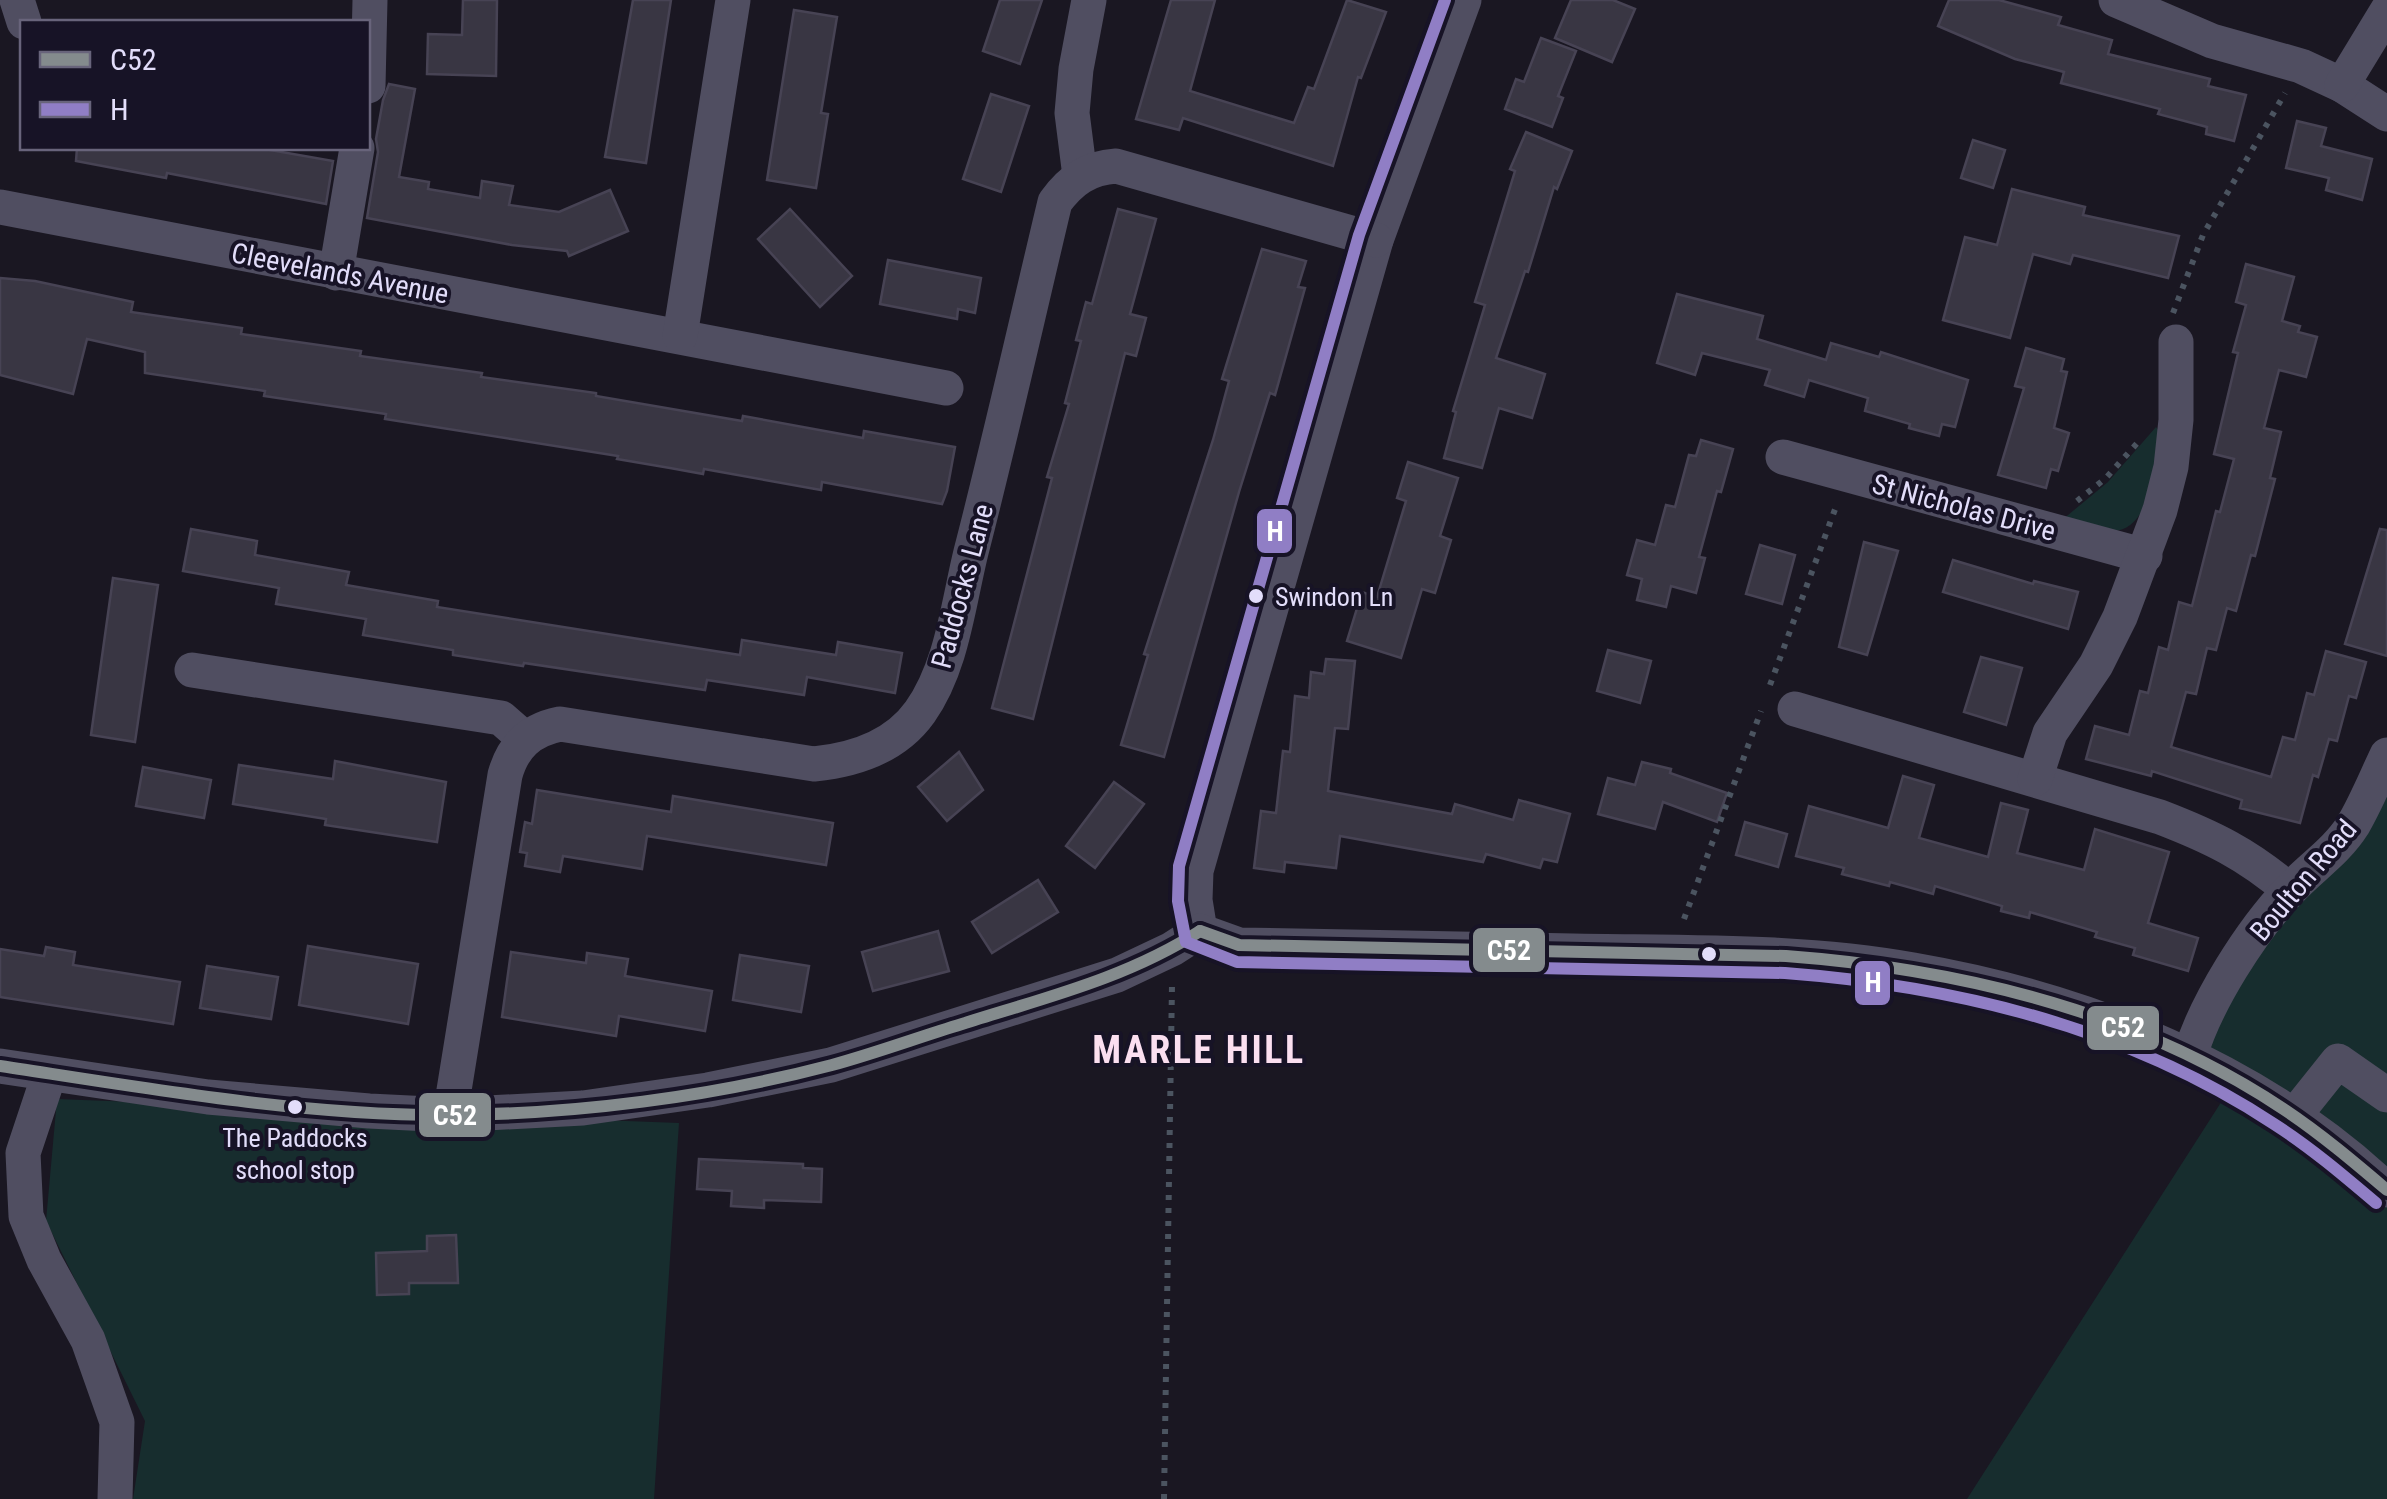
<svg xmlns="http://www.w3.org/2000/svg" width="2387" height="1499" viewBox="0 0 2387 1499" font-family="'Roboto Condensed',sans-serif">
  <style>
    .green { fill: #172d2e }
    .building { fill: #393643; stroke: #474354; stroke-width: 2.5 }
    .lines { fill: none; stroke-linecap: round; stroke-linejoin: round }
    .path { stroke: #4b5460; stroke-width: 6; stroke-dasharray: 5 8; stroke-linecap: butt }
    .minor { stroke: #504e61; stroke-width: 35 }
    .bus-1-casing { stroke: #171326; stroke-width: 20 }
    .bus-2-casing { stroke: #171326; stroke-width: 20 }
    .bus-1 { stroke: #848b8d; stroke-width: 12 }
    .bus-2 { stroke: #907ec5; stroke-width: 12 }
    .bus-dot { fill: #e2ddfa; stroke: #171326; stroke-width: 4 }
    .labels { text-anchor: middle; stroke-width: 8; stroke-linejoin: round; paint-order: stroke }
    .bus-label { font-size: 26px; fill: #e2ddfa; stroke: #171326; text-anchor: start }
    .street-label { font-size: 28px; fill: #e2ddfa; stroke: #171326 }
    .district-label { font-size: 38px; font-weight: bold; letter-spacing: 2.5px; fill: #fbdff0; stroke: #171326 }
    .line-badge { stroke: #171326; stroke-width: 4 }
    .badge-label { font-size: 28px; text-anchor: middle; font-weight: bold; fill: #fff }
  </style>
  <rect width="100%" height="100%" fill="#1a1722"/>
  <g class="green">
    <path d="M2156 427 2164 438C2156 467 2150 535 2108 531 2093 530 2077 524 2062 520L2108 482Z"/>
    <polygon points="2387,796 2387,1499 1967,1499 2236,1079 2190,1055 2198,1027"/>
    <polygon points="57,1099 679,1123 654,1499 133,1499 145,1421 46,1221"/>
  </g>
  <g class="building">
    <polygon points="463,0 497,0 496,76 427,74 428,34 462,35"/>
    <polygon points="633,0 671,0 646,163 605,157"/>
    <polygon points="1000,0 1042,0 1020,64 983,51"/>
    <polygon points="1171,0 1215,0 1190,91 1294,123 1308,87 1314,89 1347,0 1386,12 1361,78 1358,77 1333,166 1183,118 1179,130 1136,119"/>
    <polygon points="1571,0 1613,0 1635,9 1612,62 1555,38"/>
    <polygon points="1949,0 1999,0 2061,17 2058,25 2112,40 2108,54 2210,79 2208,86 2246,95 2234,141 2206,134 2207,127 2158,114 2160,109 2061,83 2064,72 2015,59 1938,26"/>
    <polygon points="794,10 837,17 821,113 828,114 816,188 767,180"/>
    <polygon points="1541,38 1576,51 1558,96 1563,98 1552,127 1505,109 1516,79 1524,82"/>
    <polygon points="389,84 415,89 399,177 429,182 428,189 480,198 482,181 513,186 509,205 559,212 610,190 628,231 569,256 567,251 512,245 367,218 378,152 376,139 383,100"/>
    <polygon points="991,94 1029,106 1001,192 963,179"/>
    <polygon points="2297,121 2326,128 2321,146 2372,159 2362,200 2326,190 2329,178 2286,168"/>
    <polygon points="1526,132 1572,151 1557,189 1554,187 1528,272 1525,271 1496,358 1545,374 1532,418 1499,408 1482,468 1444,458 1456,412 1453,411 1485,305 1475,302 1515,171 1510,169"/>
    <polygon points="1973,140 2005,150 1993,188 1961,178"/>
    <polygon points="77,148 259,148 333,161 326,204 167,173 166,178 76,161"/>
    <polygon points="2012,189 2085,207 2083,215 2179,236 2168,278 2073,255 2070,264 2033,254 2010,338 1943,320 1965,237 1997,245"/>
    <polygon points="790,209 852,276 820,307 758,239"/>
    <polygon points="1118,209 1156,219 1130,314 1146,318 1136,356 1125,353 1033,719 992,708 1052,478 1047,477 1069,404 1065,403 1081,341 1076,340 1086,302 1092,304"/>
    <polygon points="1262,249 1306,261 1298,287 1305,288 1275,395 1270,393 1239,492 1164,757 1121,745 1148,655 1144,654 1213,440 1229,381 1222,379"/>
    <polygon points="888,260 981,278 975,313 958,309 957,319 880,304"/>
    <polygon points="2246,264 2294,277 2282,321 2300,326 2298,332 2317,337 2306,377 2279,370 2264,428 2281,432 2270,478 2275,479 2255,556 2251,555 2236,611 2227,608 2216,650 2207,648 2196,694 2186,692 2171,747 2271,777 2283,737 2295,740 2307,693 2314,695 2326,651 2366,662 2356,698 2349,696 2337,741 2329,739 2318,777 2313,775 2300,823 2240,808 2242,800 2152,771 2151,776 2086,759 2095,726 2129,735 2140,691 2148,693 2159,647 2168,650 2179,602 2192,606 2216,511 2220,512 2234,459 2214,454 2238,353 2233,352 2246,305 2236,302"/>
    <polygon points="0,278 35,281 133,302 131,312 242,328 241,334 361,351 360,356 482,373 481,377 596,393 596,396 742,421 743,416 863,438 864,431 955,447 947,491 942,504 822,482 821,490 704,469 703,474 670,468 617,459 618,456 385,419 386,414 264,396 265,391 145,373 145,352 87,339 73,394 0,375"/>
    <polygon points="1677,294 1763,316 1757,339 1826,360 1831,343 1879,357 1881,352 1968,380 1955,427 1942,424 1939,436 1909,428 1910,424 1865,411 1868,398 1809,380 1804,397 1765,385 1770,370 1702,353 1695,375 1657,363"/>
    <polygon points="2026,348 2064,359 2061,371 2067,372 2054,428 2069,433 2058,471 2051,469 2046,488 1998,475 2024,388 2015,386"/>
    <polygon points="1701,440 1733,449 1721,492 1717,491 1699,557 1705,558 1696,593 1671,586 1666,607 1637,600 1642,579 1627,575 1637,540 1655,545 1666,505 1675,507 1689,455 1696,456"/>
    <polygon points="1408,462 1458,478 1440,536 1451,540 1435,593 1422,589 1401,658 1347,641 1362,592 1377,597 1406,501 1397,498"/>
    <polygon points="191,529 257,541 255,555 349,572 346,585 438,601 437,607 740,655 742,640 836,655 838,642 902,653 895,693 807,677 804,695 707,680 705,690 524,663 523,666 453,655 453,650 363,635 366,619 276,604 279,588 183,571"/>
    <polygon points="2380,529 2387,530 2387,656 2345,644"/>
    <polygon points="1864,542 1898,551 1867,655 1839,647"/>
    <polygon points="1760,545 1795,555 1782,604 1746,594"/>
    <polygon points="1953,560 2033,584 2034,581 2078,592 2068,629 1943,592"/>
    <polygon points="113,578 158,585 135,742 91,735"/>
    <polygon points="1608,650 1651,661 1640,703 1597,691"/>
    <polygon points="1981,657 2022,668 2006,725 1964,712"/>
    <polygon points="1326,659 1355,661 1348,729 1335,728 1328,791 1452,814 1455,804 1513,820 1519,800 1570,814 1557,862 1543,859 1540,868 1486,854 1483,862 1340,836 1336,868 1285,862 1284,872 1254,868 1261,811 1276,813 1283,751 1290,752 1295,696 1309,698 1311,672 1324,674"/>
    <polygon points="959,752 983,790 947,821 918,787"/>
    <polygon points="335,761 446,782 437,842 325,825 326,819 233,804 239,765 333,779"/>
    <polygon points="1642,762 1671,769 1670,773 1727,793 1717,822 1663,802 1655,829 1598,814 1608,778 1635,785"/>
    <polygon points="143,767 211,780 204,818 136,806"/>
    <polygon points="1903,776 1934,785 1919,838 1988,857 2001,803 2028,810 2017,853 2084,870 2095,829 2169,852 2148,923 2198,938 2188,971 2133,955 2135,948 2095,937 2097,932 2030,912 2029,918 2001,911 2002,906 1935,886 1933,894 1890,882 1889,886 1842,874 1844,868 1796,856 1809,806 1888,828"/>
    <polygon points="1114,782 1144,804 1095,868 1066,846"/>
    <polygon points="537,790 671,812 673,796 833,823 826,865 647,836 642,869 563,856 560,872 525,866 527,853 520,852 525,822 532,824"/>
    <polygon points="1745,822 1787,834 1778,867 1736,855"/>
    <polygon points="1038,880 1058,912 992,953 972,922"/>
    <polygon points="938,931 949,971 873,991 862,952"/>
    <polygon points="308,946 418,964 408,1024 299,1005"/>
    <polygon points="46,947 75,952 73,965 180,982 173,1024 0,997 0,949 44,956"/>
    <polygon points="511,952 586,963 587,953 628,959 625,976 712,991 705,1031 619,1016 616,1036 502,1017"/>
    <polygon points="740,955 809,966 801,1012 733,1000"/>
    <polygon points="207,966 278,977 271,1019 200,1008"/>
    <polygon points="699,1159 803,1164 803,1168 822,1169 821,1202 764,1200 764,1208 731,1206 732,1191 697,1189"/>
    <polygon points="456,1235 458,1283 409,1283 409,1294 377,1295 376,1253 427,1251 427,1236"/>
  </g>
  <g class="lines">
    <g class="path">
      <polyline points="2173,313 2203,235 2285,93"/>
      <polyline points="2077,501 2106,478 2139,441"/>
      <polyline points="1770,685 1837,504"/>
      <polyline points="1684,919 1761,711"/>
      <polyline points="1164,1499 1172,985"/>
    </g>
    <g class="minor">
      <polyline points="17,0 24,22"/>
      <polyline points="2116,0 2212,41 2301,66 2342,85 2387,114"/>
      <polyline points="2342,85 2387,11"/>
      <polyline points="368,86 370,0"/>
      <polyline points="1080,176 1072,113 1076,69 1089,0"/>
      <polyline points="0,207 946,388"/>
      <polyline points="336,273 357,148"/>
      <polyline points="680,336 733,0"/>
      <polyline points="1783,457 2145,556"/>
      <polyline points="192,670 501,718 525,739"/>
      <path d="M1795 709 2160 817C2212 837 2247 854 2289 890"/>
      <polyline points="2035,779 2050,733 2096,665 2120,617 2160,510 2171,467 2176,420 2176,342"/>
      <path d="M1200 931 1239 945C1350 947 1462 949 1573 951 1685 953 1802 950 1913 970 2086 1000 2258 1068 2387 1190"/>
      <polyline points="1200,931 1195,900 1196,871 1376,240 1464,0"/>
      <path d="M2190 1055C2206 1002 2251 931 2289 891 2310 868 2336 852 2353 825 2366 803 2376 778 2387 755"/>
      <polyline points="0,1066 208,1097 369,1111 450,1115 583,1108 708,1090 831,1065 1117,975 1172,949 1200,931"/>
      <polyline points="49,1075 23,1153 26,1216 44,1260 88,1340 117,1422 115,1499"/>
      <path d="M450 1115 505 775C513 746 530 730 560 724L814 764C855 760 895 747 920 712 952 667 958 605 971 552 1001 436 1027 319 1055 202 1071 180 1088 168 1116 166L1376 240"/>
      <polyline points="2294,1116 2338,1061 2387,1095"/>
    </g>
    <g class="bus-1-casing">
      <g id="bus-1">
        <path d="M1200 931 1239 945 1786 956C1960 969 2139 1012 2285 1110 2321 1134 2354 1162 2387 1190"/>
        <path d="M0 1066C146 1088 303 1116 450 1115 577 1114 710 1097 832 1065 876 1053 919 1037 962 1024 1044 998 1127 978 1200 931"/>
      </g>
    </g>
    <g class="bus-2-casing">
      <path id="bus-2" d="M1445 0 1359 235 1179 866 1178 901 1186 942 1237 962 1785 973C1956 986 2130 1029 2274 1124 2310 1147 2343 1175 2376 1203"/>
    </g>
    <use href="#bus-1" class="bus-1"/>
    <use href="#bus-2" class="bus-2"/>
  </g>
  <g class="bus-dot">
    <circle cx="1256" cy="596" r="9"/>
    <circle cx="1709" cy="954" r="9"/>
    <circle cx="295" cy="1107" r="9"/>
  </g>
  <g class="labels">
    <g class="bus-label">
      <text x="1275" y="606">Swindon Ln</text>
      <text x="295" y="1147" text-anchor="middle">The Paddocks<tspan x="295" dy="32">school stop</tspan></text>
    </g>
    <g class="street-label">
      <text transform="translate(340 273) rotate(11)" y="10">Cleevelands Avenue</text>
      <text transform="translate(1964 507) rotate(15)" y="10">St Nicholas Drive</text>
      <text transform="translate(962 586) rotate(-75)" y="10">Paddocks Lane</text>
      <text transform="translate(2303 880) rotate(-50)" y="10">Boulton Road</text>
    </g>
    <g class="district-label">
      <text x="1199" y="1063">MARLE HILL</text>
    </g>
  </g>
  <g class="line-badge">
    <rect x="1255" y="507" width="39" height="48" rx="10" fill="#907ec5"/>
    <rect x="1471" y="926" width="76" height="48" rx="10" fill="#848b8d"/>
    <rect x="1853" y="959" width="39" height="48" rx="10" fill="#907ec5"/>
    <rect x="2085" y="1004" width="76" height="48" rx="10" fill="#848b8d"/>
    <rect x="417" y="1091" width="76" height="48" rx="10" fill="#848b8d"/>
  </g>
  <g class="badge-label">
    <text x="1275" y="541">H</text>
    <text x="1509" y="960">C52</text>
    <text x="1873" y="992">H</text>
    <text x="2123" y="1037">C52</text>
    <text x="455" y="1125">C52</text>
  </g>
  <rect x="20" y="20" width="350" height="130" fill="#171326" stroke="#68647b" stroke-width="2.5"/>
  <rect x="40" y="52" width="50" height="15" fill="#848b8d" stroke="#68647b" stroke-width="2.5"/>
  <text x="110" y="70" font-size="30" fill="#e2ddfa">C52</text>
  <rect x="40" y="102" width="50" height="15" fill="#907ec5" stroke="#68647b" stroke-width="2.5"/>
  <text x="110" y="120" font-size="30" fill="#e2ddfa">H</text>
</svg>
